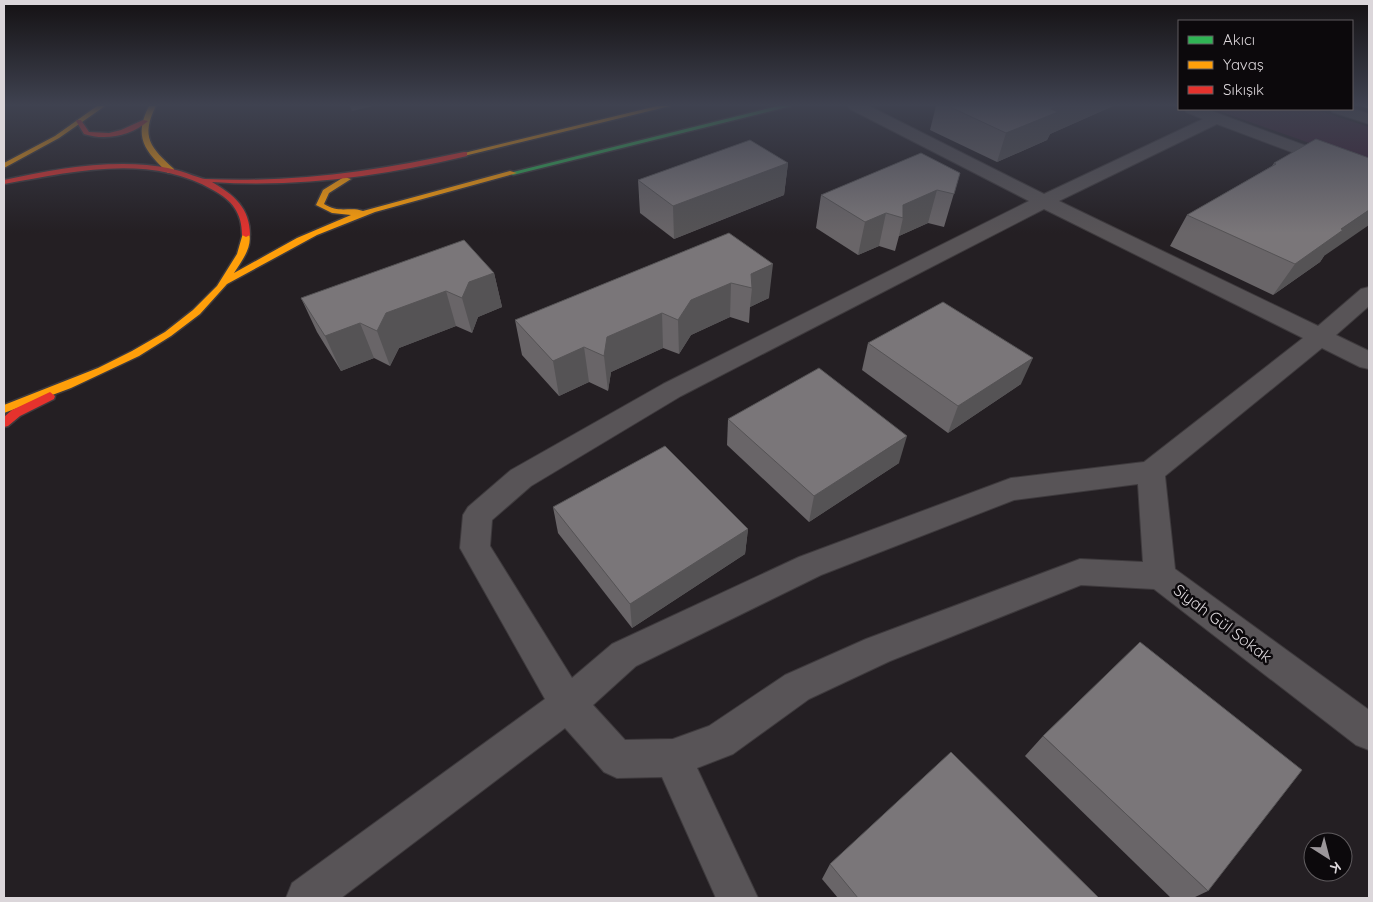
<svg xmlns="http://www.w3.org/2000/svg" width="1373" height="902" viewBox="0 0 1373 902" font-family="Quicksand,sans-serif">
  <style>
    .green { fill: #3a1f34 }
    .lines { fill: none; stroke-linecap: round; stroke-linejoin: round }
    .street-casing { stroke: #3e3a3d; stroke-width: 2 }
    .fast-casing { stroke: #3e3a3d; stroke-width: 3 }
    .slow-casing { stroke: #3e3a3d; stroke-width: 3 }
    .jam-casing { stroke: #3e3a3d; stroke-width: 3 }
    .street { fill: #585457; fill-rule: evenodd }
    .fast { fill: #30b455; fill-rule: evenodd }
    .slow { fill: #ff9f0a; fill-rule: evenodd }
    .jam { fill: #e5322d; fill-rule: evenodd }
    .wall { fill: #696568 }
    .shaded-wall { fill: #555355 }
    .building { fill: #7a7679; stroke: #555355 }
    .labels { text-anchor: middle; stroke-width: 5; stroke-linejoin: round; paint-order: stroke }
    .near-street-label { font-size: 16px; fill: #dbd6da; stroke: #0c090c }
  </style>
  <rect width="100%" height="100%" fill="#241f23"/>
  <polygon class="green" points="1213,109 1314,109 1369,127 1369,164"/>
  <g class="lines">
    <g class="street-casing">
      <g id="street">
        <path d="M848 106H869L1044 194 1203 119 1186 112 1184 109H1206L1369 169V181L1217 124 1059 201 1318 326 1361 289 1369 287V306L1336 335 1369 351V369L1360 367 1322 348 1165 476 1175 569 1369 710V750L1356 745 1154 589 1081 585 890 661 809 699 733 754 697 768 758 898H716L662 777 617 778 604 772 565 728 341 898H286L292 883 545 699 460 548 463 515 468 507 511 470 663 384 1029 201 850 109ZM1044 209 1303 338 1144 462 1011 478 799 557 612 644 572 678 490 546 492 520 531 486 681 396ZM1138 484 1143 562 1080 559 866 639 785 675 709 726 673 739 625 740 593 705 636 666 821 575 1014 500Z"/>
        <polygon points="1352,108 1369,114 1369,124 1332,112 1330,109"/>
      </g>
    </g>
    <g class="fast-casing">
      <polygon id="fast" points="778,106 791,106 513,175 509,173"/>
    </g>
    <g class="slow-casing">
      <g id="slow">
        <polygon points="97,106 105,106 59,138 4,168 4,163 55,136"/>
        <path d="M149 106H156C140 137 151 148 174 169V173H168C145 151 133 137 149 106Z"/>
        <polygon points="657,106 670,106 464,156 460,154"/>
        <path d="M510 171 517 173 375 212 317 235 227 284 200 314 171 336 139 356 71 388 4 413V405L98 368 132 351 165 332 193 310 217 286 237 254 243 233H249C253 247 241 262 234 273L297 238 351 215 332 213 316 205 323 190 344 177 351 179 329 193 324 204C340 214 350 206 363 211Z"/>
      </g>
    </g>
    <g class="jam-casing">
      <g id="jam">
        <path d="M77 120H81L89 132 109 133 121 130 143 120 148 121C131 136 105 141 84 134L76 121Z"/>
        <path d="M464 152H467V156C382 176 298 188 212 182 234 195 250 208 250 235L246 237 242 235C242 213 232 200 213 190 149 153 72 172 4 184V180C50 170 99 161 147 165 157 166 170 168 180 171 188 173 198 178 205 179 295 183 376 171 464 152Z"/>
        <polygon points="50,392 55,396 54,399 20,416 8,426 4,427 4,417 12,410"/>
      </g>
    </g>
    <use href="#street" class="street"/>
    <use href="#fast" class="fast"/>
    <use href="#slow" class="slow"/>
    <use href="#jam" class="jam"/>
  </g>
  <g class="wall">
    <polygon points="936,106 1113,106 1050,134 1047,140 997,162 930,130"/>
    <polygon points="1361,106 1369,106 1369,109"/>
    <polygon points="1316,139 1324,256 1320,262 1273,295 1170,246 1187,215 1272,166 1274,163"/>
    <polygon points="788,163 784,195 674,239 640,213 638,180"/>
    <polygon points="960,173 944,227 928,223 899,236 895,251 879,246 858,255 816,228 821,195"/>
    <polygon points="729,233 769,298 750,307 749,323 730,317 691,335 679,354 663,348 611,372 608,391 589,382 559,396 522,355 515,320"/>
    <polygon points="494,273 502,307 478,317 472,333 456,326 399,348 390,366 374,358 341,371 317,332 301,298"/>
    <polygon points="868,343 1021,384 948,433 862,370"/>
    <polygon points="728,419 899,463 809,522 727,445"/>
    <polygon points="553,507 748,529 745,554 632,628 558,533"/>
    <polygon points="1043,736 1208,891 1193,898 1171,898 1025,756"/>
    <polygon points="830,864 1099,898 838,898 822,879"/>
  </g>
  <g class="shaded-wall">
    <polygon points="350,106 374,106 352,111"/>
    <polygon points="1057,106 1113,106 1050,134 1047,140 997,162 1006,133 1051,109"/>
    <polygon points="788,163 784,195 674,239 673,206"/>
    <polygon points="937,190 928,223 899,236 903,218 903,205"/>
    <polygon points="1369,210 1369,225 1324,256 1320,262 1273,295 1295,264 1341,229"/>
    <polygon points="886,213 879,246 858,255 865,222"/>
    <polygon points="773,264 769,298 750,307 752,288 751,274"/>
    <polygon points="494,273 502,307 478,317 472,333 462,298 469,282"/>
    <polygon points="731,283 730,317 691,335 679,354 678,320 691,300"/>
    <polygon points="446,291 456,326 399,348 390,366 377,331 386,313"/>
    <polygon points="662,313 663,348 611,372 608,391 604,356 607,337"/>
    <polygon points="360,323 374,358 341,371 325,336"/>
    <polygon points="584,347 589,382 559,396 553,361"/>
    <polygon points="1033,358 1021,384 948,433 958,406"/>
    <polygon points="907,436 899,463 809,522 814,496"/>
    <polygon points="748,529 745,554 632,628 630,604"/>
  </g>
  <g class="building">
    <polygon points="948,106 1057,106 1051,109 1058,112 1006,133"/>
    <polygon points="1316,139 1369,158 1369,210 1341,229 1343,230 1295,264 1187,215 1276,164 1274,163"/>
    <polygon points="750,140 788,163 673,206 638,180"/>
    <polygon points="921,153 960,173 954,194 937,190 903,205 903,218 886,213 865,222 821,195"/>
    <polygon points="729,233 773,264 751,274 752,288 731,283 691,300 678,320 662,313 607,337 604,356 584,347 553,361 515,320"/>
    <polygon points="464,240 494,273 469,282 462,298 446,291 386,313 377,331 360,323 325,336 301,298"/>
    <polygon points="943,302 1033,358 958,406 868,343"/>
    <polygon points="819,368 907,436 814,496 728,419"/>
    <polygon points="665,446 748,529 630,604 553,507"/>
    <polygon points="1140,642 1302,770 1208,891 1043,736"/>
    <polygon points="951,752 1099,898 858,898 830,864"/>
  </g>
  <linearGradient id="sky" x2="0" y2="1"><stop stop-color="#141113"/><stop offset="0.45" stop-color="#3f4250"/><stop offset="1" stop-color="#3f4250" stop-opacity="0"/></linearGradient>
  <rect width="1373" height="233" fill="url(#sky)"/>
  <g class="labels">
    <g class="near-street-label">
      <text transform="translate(1223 623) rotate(37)" y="6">Siyah Gül Sokak</text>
    </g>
  </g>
  <rect width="1373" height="902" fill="none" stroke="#dbd6da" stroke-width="10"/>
  <rect x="1178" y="20" width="175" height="90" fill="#0c090c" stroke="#5f5b5e"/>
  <rect x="1188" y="36" width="25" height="8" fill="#30b455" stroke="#5f5b5e"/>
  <text x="1223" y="45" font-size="15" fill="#dbd6da">Akıcı</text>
  <rect x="1188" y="61" width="25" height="8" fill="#ff9f0a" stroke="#5f5b5e"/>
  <text x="1223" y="70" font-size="15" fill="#dbd6da">Yavaş</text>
  <rect x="1188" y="86" width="25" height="8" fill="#e5322d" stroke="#5f5b5e"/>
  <text x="1223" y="95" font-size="15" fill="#dbd6da">Sıkışık</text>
  <g transform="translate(1328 857) rotate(144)"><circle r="24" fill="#0c090c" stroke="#5f5b5e"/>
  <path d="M0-4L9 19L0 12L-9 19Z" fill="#9b969a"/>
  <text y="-8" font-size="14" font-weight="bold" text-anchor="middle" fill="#dbd6da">K</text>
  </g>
</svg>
